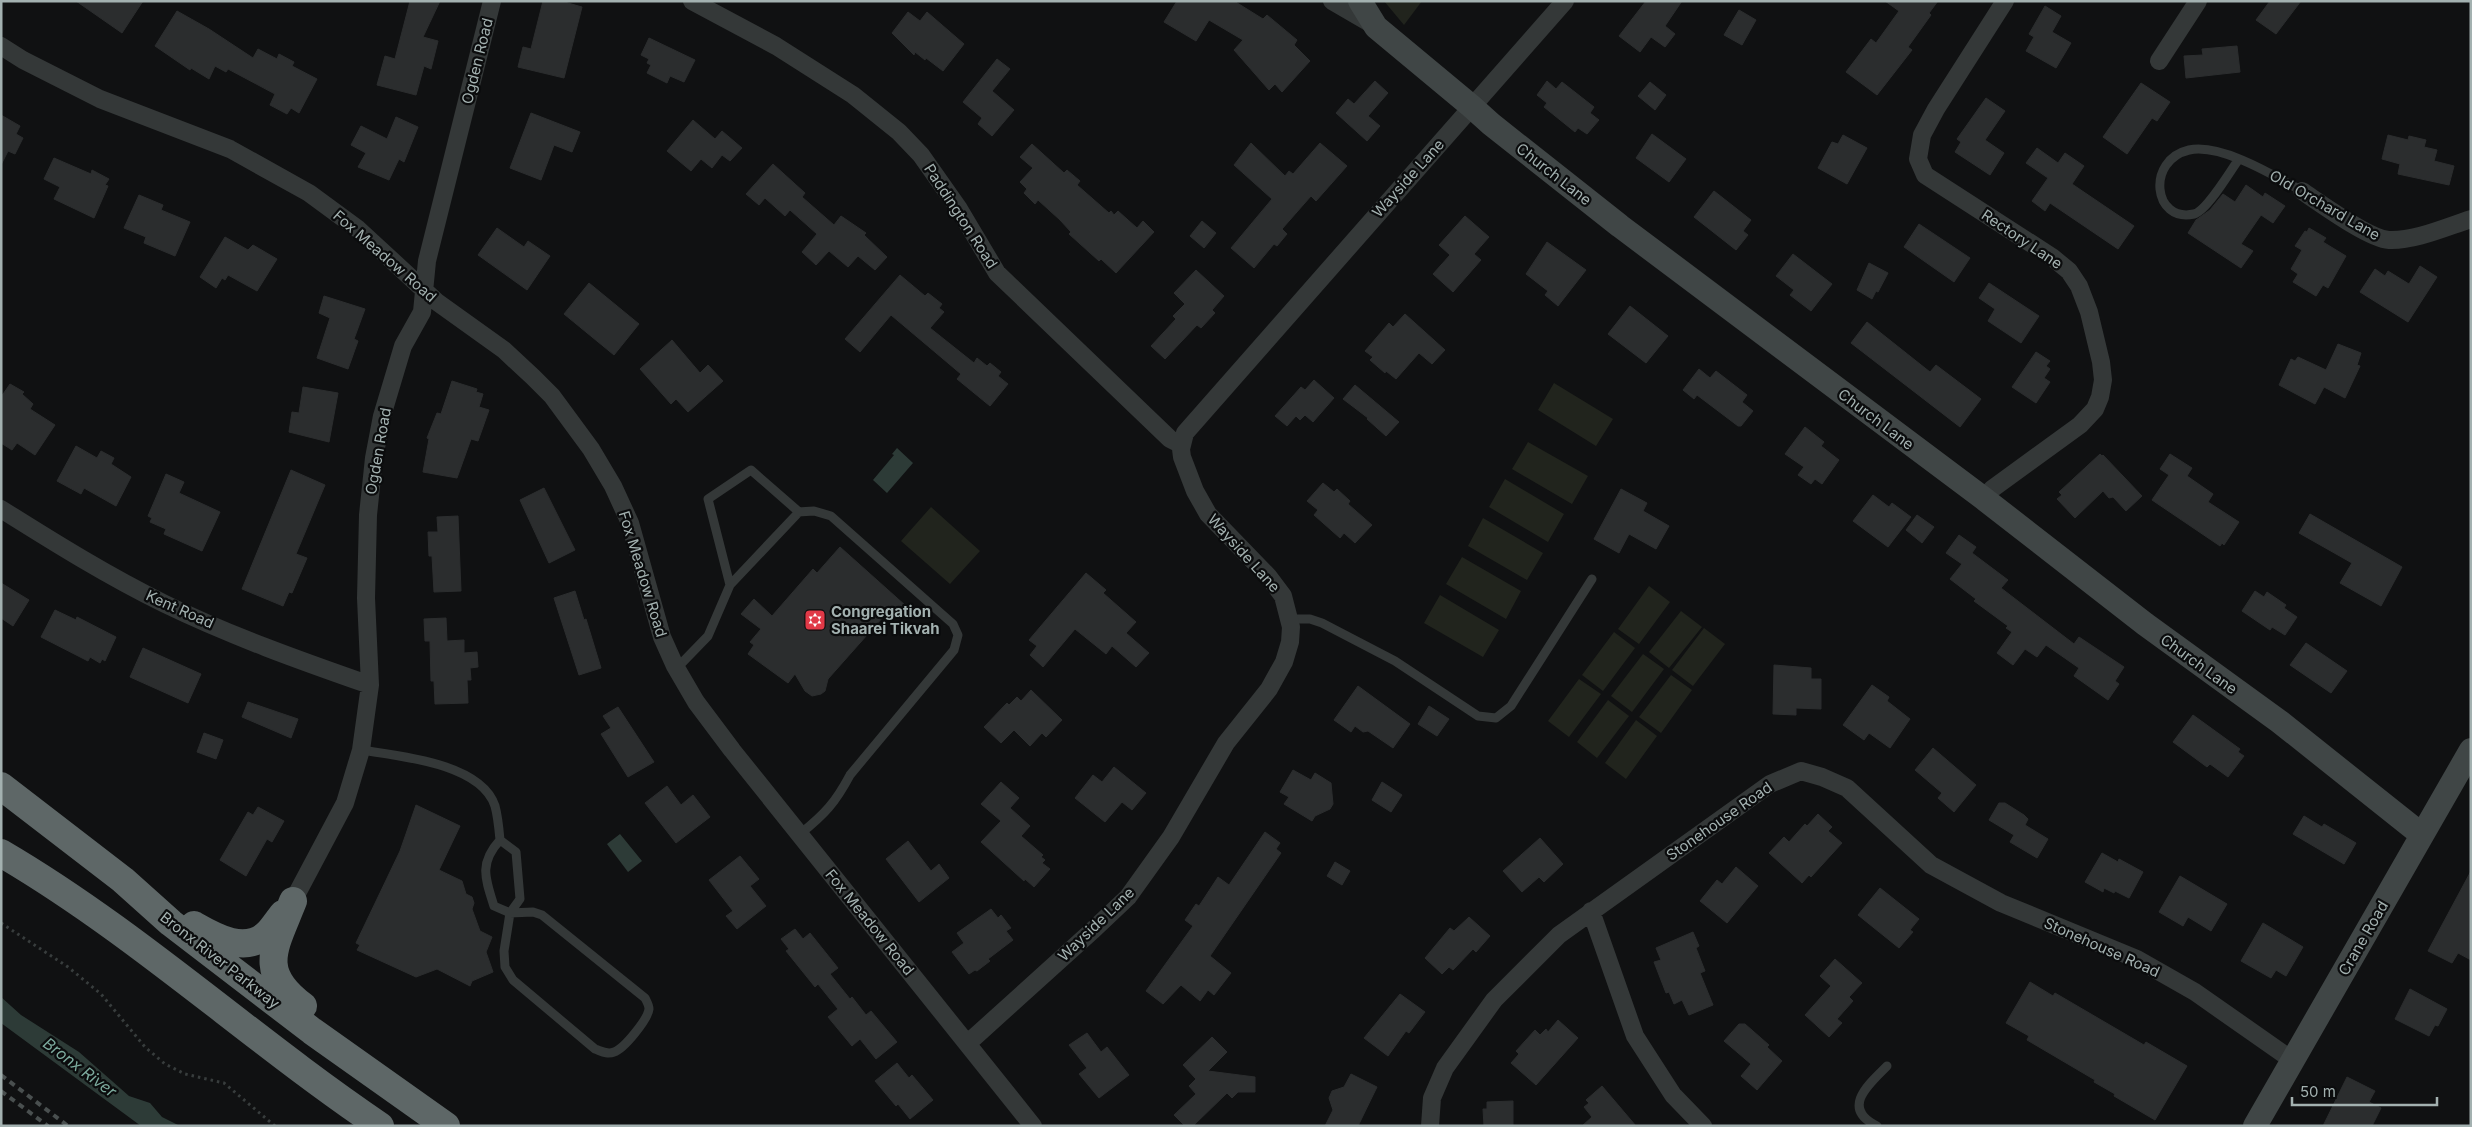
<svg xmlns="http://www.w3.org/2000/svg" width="2472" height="1127" font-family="Inter,sans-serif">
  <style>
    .green { fill: #21241d }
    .water { fill: #2d3b37 }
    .building { fill: #2b2d2e; stroke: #2b2d2e }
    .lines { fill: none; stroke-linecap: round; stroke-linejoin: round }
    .path { stroke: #383d3d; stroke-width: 3; stroke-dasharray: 2.5 4; stroke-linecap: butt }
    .lane { stroke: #343838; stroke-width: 9 }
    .street { stroke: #343838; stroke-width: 18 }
    .secondary { stroke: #404646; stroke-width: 24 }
    .highway { stroke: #5e6767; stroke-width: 28 }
    .rail { stroke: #494f4f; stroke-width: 4; stroke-dasharray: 6 5; stroke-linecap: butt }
    .labels { text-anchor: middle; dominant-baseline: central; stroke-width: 4.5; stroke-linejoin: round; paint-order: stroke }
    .street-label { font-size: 15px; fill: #a3b1b0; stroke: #0b0c0d }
    .poi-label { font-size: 15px; font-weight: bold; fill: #a3b1b0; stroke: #0b0c0d; text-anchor: start }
    .water-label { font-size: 16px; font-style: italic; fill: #7caa9d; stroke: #0b0c0d }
  </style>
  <rect width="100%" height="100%" fill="#101112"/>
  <!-- green -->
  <path class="green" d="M1384 1H1422L1404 25Z
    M1554 383 1613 419 1596 446 1538 410Z
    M1528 442 1588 476 1572 504 1512 469Z
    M1505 479 1564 514 1548 542 1489 507Z
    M931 507 980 551 950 584 901 541Z
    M1483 518 1543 553 1527 580 1468 546Z
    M1462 557 1521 591 1506 619 1446 584Z
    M1649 586 1670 602 1639 644 1618 629Z
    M1440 595 1499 630 1483 657 1424 623Z
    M1681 611 1702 627 1669 668 1649 652Z
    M1704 628 1725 644 1693 686 1672 670Z
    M1614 632 1635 648 1603 691 1582 675Z
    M1643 654 1664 669 1632 712 1611 696Z
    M1671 675 1692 690 1661 733 1639 717Z
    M1579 679 1601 694 1569 737 1548 721Z
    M1608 700 1629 716 1597 758 1577 742Z
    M1636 720 1657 736 1626 779 1605 763Z"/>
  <!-- water -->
  <path class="water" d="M897 448 913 463 887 493 873 480 894 455 892 454Z
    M620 834 642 861 628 872 607 844Z
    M1 997 21 1015 79 1052 129 1096 150 1103 162 1117 180 1126H141L1 1023Z"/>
  <!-- building -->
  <path class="building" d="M76 1H143L122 33Z
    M410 1H440L423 37 438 41 431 69 424 66 416 95 377 85 385 56 395 59Z
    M543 1H561L582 7 564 78 518 67 523 47 531 49Z
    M1177 1H1234L1263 19 1267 15 1297 40 1294 45 1310 61 1282 92 1275 84 1269 90 1234 50 1243 40 1209 20 1196 41 1164 22Z
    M1646 1H1682L1665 26 1675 34 1665 47 1651 37 1640 52 1619 36Z
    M1885 1H1938L1929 13 1931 15 1908 47 1912 50 1877 95 1846 72 1871 39 1876 43 1899 11Z
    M2270 1H2301L2276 34 2256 20Z
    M2045 6 2061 16 2052 32 2071 43 2056 68 2026 51 2034 37 2029 34Z
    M1739 10 1756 20 1742 45 1724 35Z
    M177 11 209 29 253 58 258 49 277 59 279 54 294 62 292 66 317 79 299 113 291 108 287 114 270 105 275 94 228 69 226 72 215 66 209 79 191 68 190 70 155 46Z
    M908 12 920 21 927 12 964 44 943 71 926 58 925 60 915 52 914 55 892 33Z
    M649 38 695 60 684 82 670 76 667 83 647 73 651 65 647 63 649 59 641 55Z
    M2237 46 2240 72 2186 78 2184 56 2203 55 2202 49Z
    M997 59 1010 69 992 91 1014 110 992 136 978 124 982 118 963 102Z
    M1375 81 1388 93 1368 116 1380 126 1367 141 1336 113 1348 99 1354 104Z
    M1547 81 1556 89 1562 82 1594 107 1590 113 1599 120 1587 134 1578 128 1575 132 1544 107 1547 103 1537 95Z
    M1650 82 1666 95 1655 110 1638 96Z
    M2141 83 2170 102 2157 121 2152 118 2127 154 2103 137Z
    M1986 98 2005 111 1985 140 2004 153 1990 175 1955 152 1961 142 1957 139Z
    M531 113 580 132 572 152 554 145 541 180 510 168Z
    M1 115 20 126 16 134 23 138 15 154 8 151 1 165Z
    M396 117 418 127 404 162 399 159 389 180 358 167 366 153 351 145 361 126 387 139Z
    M693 120 715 139 722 131 742 148 730 161 722 155 712 168 701 159 691 171 667 151Z
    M1652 134 1686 159 1669 182 1636 158Z
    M1843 135 1867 148 1847 184 1818 168 1832 142 1838 144Z
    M2388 135 2408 140 2409 136 2426 140 2424 147 2437 150 2434 161 2454 166 2449 185 2398 174 2400 164 2382 159Z
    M1251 143 1285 176 1289 171 1293 174 1320 143 1347 166 1316 201 1311 196 1282 229 1287 234 1277 246 1274 244 1254 268 1231 248 1272 199 1234 165Z
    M1032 144 1064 173 1067 170 1080 181 1077 185 1109 213 1111 211 1114 215 1118 211 1137 228 1143 221 1154 232 1116 273 1101 259 1099 261 1069 234 1071 232 1060 220 1038 200 1035 204 1024 193 1027 189 1020 182 1033 168 1020 157Z
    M2037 148 2058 163 2065 153 2084 166 2072 184 2134 226 2118 249 2050 203 2045 211 2032 201 2048 178 2026 163Z
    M54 158 91 174 92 170 109 179 105 185 108 186 94 218 54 199 60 187 44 179Z
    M773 164 805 193 802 197 834 225 841 216 866 233 864 235 887 257 875 270 858 256 848 267 829 251 816 265 802 252 817 234 790 210 785 216 765 198 759 205 746 194Z
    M2246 185 2263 197 2265 193 2285 206 2273 223 2261 215 2241 244 2253 251 2241 268 2188 233 2196 220 2210 210 2223 194 2235 202Z
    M1714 191 1751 220 1743 231 1748 235 1736 250 1694 217Z
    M139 195 163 205 161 210 190 222 175 256 144 243 146 237 124 228Z
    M1465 216 1489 237 1474 254 1481 260 1453 292 1433 274 1450 255 1439 245Z
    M1202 221 1216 233 1204 248 1190 236Z
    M1919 224 1970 258 1954 282 1904 247Z
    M497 228 524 247 528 241 550 256 527 290 478 255Z
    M2309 228 2326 238 2323 242 2346 256 2328 288 2323 285 2316 296 2293 282 2298 274 2291 269 2302 250 2295 246 2305 231 2307 232Z
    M225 237 248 250 253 245 277 259 257 291 228 275 225 280 222 278 216 288 200 277Z
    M1547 242 1586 270 1558 306 1545 295 1548 291 1526 274Z
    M1793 254 1832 284 1811 311 1790 295 1794 290 1776 276Z
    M1869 263 1888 273 1878 292 1876 291 1872 299 1857 290Z
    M2420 266 2437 277 2408 322 2360 292 2375 269 2385 276 2388 271 2409 284Z
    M1196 270 1224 296 1212 310 1215 313 1201 328 1197 325 1165 359 1151 346 1176 319 1173 316 1185 304 1174 293Z
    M900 275 925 296 928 293 942 304 939 308 944 312 930 328 974 363 977 358 987 366 990 363 1001 372 998 376 1008 384 990 406 957 379 961 374 891 315 860 352 845 339Z
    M589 283 639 324 614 355 564 314Z
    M1989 283 2039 316 2021 343 1988 321 1995 309 1979 298Z
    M324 296 365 309 354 339 358 341 348 369 317 358 330 318 319 313Z
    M1630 306 1668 336 1646 363 1608 334Z
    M1405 314 1445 350 1432 364 1419 353 1396 379 1386 371 1385 373 1370 360 1373 357 1365 351 1389 323 1393 327Z
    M1867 322 1930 372 1936 365 1981 399 1960 427 1851 343Z
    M672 340 700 373 708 365 723 381 688 412 676 399 671 404 640 369Z
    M2338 344 2361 353 2357 365 2360 366 2345 398 2324 387 2315 404 2279 385 2291 359 2295 361 2298 357 2326 370Z
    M2036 352 2050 361 2046 366 2050 369 2044 378 2050 382 2036 403 2012 387Z
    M1699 369 1710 378 1716 371 1747 395 1742 402 1753 411 1741 426H1738L1697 395 1694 399 1683 390Z
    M1314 380 1334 398 1313 422 1305 415 1300 420 1296 416 1287 426 1275 416 1301 387 1305 390Z
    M452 381 477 389 476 392 483 394 479 407 489 410 478 441 471 439 457 478 423 472 429 439 427 438 437 413 441 414Z
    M10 384 24 392 22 394 33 404 30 409 55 425 35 455 17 443 12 450 1 443V397Z
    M1355 385 1399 422 1386 436 1367 419 1368 418 1343 399Z
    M303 387 338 393 329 442 289 432 292 412 299 413Z
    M1805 427 1824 442 1821 446 1839 460 1822 484 1815 479 1811 484 1798 475 1804 467 1785 454Z
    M76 446 97 458 101 451 114 458 111 464 131 477 116 506 84 488 81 494 57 481Z
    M2100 454 2102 456 2103 455 2142 496 2126 511 2113 497 2109 498 2103 491 2075 518 2057 499 2062 495 2059 492Z
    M2170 454 2192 468 2187 476 2213 494 2208 502 2239 522 2224 545 2222 543 2220 546 2152 500 2169 475 2160 469Z
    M291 470 325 485 296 554 307 558 292 593 289 592 283 606 242 589Z
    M166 474 184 482 179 493 220 512 202 551 164 534 166 529 150 522 152 518 148 516Z
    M1323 483 1334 492 1337 489 1350 501 1348 504 1372 525 1355 543 1344 533 1340 538 1314 515 1318 510 1307 501Z
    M544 488 575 550 549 563 520 500Z
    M1621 489 1647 503 1643 511 1669 526 1656 549 1629 534 1619 553 1594 539Z
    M1873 495 1889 507 1892 503 1911 517 1888 547 1853 521Z
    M2310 514 2402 567 2381 606 2340 583 2352 563 2299 533Z
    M1917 515 1934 527 1922 543 1906 530Z
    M458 516 461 591 434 592 432 556H429L428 532H438L437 517Z
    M1959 535 1976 547 1972 553 2008 580 2001 588 2074 644 2079 637 2124 667 2115 681 2119 684 2108 700 2074 676 2079 668 2046 645 2037 657 2025 649 2013 665 1997 653 2012 632 2006 628 2008 626 1974 601 1976 599 1950 579 1962 564 1946 553Z
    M840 547 906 606 890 623 883 617 828 679 825 691 821 694 812 696 805 691 795 674 788 683 748 654 754 645 750 642 761 629 741 614 754 599 772 616 813 569 817 573Z
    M1086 573 1106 590 1103 593 1136 622 1126 633 1149 653 1136 667 1112 646 1106 654 1075 629 1043 667 1030 655 1037 646 1029 640Z
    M1 583 29 600 13 626 1 618Z
    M575 591 584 620 586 619 601 668 579 675 554 598Z
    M2255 591 2264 597 2267 592 2286 605 2284 608 2297 617 2285 635 2272 627 2270 630 2242 611Z
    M55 610 76 620 77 617 116 637 105 661 102 659 100 663 90 657 88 661 41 637Z
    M446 618 447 641 464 640V653L477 652 478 667 470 668 471 680H467L468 703 435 704 434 681H431L430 641H425L424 619Z
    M2306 643 2347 671 2331 693 2290 665Z
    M143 648 201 674 188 703 130 677Z
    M1774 665 1811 668V679H1821V709L1796 708V715L1773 714Z
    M1872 685 1889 697 1887 701 1910 719 1890 748 1869 733 1864 740 1843 725Z
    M1358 686 1410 724 1393 748 1368 731 1363 732 1355 726 1351 732 1334 720Z
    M1031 690 1062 720 1046 737 1042 733 1030 746 1014 730 1001 743 984 727 1007 703 1009 705 1017 697 1021 701Z
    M248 702 298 719 291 738 242 717Z
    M1429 706 1449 719 1437 736 1418 724Z
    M618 707 654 762 628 777 601 734 611 728 603 716Z
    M2193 715 2240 749 2238 752 2244 756 2228 777 2210 764 2207 767 2173 742Z
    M204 733 223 740 216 759 197 752Z
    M1933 748 1976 785 1954 812 1938 798 1942 793 1915 770Z
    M1114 767 1146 793 1132 810 1122 802 1105 822 1075 798 1093 775 1102 782Z
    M1293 770 1311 780 1315 773 1331 783 1333 804 1330 809 1315 816 1312 821 1284 804 1289 797 1280 792Z
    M1001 782 1019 798 1010 808 1030 826 1021 836 1043 855 1041 857 1045 860 1042 863 1050 869 1034 887 1025 879 1024 881 981 842 1001 821 981 804Z
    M1382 782 1402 795 1391 812 1372 800Z
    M667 786 681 805 693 795 710 817 676 843 645 803Z
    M1999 803H2005L2024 815 2028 819 2025 825 2048 839 2037 858 2010 842 2014 835 1989 820Z
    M416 805 460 826 439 870 462 881 466 894 472 897 474 903 472 909 480 931 492 937 486 952 493 972 472 981 470 986 437 969 416 977 357 950 360 945 356 943 400 851Z
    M258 807 284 821 272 842 267 839 246 876 220 860 248 812 253 815Z
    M1818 814 1832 827 1828 831 1842 843 1811 877 1809 875 1802 883 1769 853 1784 837 1789 842 1805 824 1807 826Z
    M2304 816 2322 827 2324 824 2356 843 2344 864 2293 834Z
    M1265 832 1280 843 1276 849 1281 853 1210 956 1231 973 1214 995 1208 990 1200 1001 1181 985 1163 1004 1146 991 1193 926 1185 920 1196 904 1199 906 1218 877 1229 885Z
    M1540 838 1563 864 1544 882 1539 877 1522 892 1503 871Z
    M908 841 931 871 939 864 949 878 919 902 886 859Z
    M2102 853 2118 862 2119 859 2143 872 2129 898 2115 891 2114 893 2104 888 2103 892 2085 882Z
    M740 856 759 879 750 886 766 906 737 929 726 916 733 911 709 880Z
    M1335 862 1350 871 1342 885 1327 876Z
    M1736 867 1758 886 1727 923 1700 901 1717 880 1722 884Z
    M2471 871V960L2458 953 2452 963 2428 951Z
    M2180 876 2227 904 2211 931 2188 917 2183 926 2159 912Z
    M1880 888 1919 919 1910 930 1913 932 1899 948 1858 915Z
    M991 909 998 918 1001 915 1011 928 1006 931 1013 940 988 959 990 961 977 971 975 970 969 974 952 952 964 943 957 933Z
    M1469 917 1490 936 1476 952 1473 949 1453 970 1449 967 1442 974 1425 958 1450 928 1454 931Z
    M2263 923 2303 947 2286 976 2276 970 2271 978 2241 961Z
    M795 929 803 939 810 933 838 968 830 974 850 999 852 997 866 1015 871 1011 897 1042 876 1059 860 1039 852 1046 828 1017 838 1009 818 984 815 987 786 951 789 949 781 939Z
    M1693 932 1699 946 1696 948 1705 971 1700 973 1713 1005 1689 1015 1682 1000 1674 1004 1669 992 1666 993 1654 962 1661 960 1656 948Z
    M1835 959 1862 983 1849 997 1853 1001 1837 1019 1842 1023 1829 1037 1805 1015 1831 986 1820 976Z
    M2030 982 2053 996 2055 993 2144 1045 2146 1042 2187 1066 2155 1120 2114 1096 2115 1094 2094 1082 2095 1080 2027 1040 2029 1036 2006 1023Z
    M2410 989 2447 1009 2438 1026 2435 1025 2429 1036 2395 1019Z
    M1400 994 1425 1012 1409 1033 1406 1031 1388 1056 1364 1038Z
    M1558 1020 1578 1038 1536 1085 1511 1063 1519 1054 1516 1051 1535 1030 1540 1035 1546 1029 1548 1032Z
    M1739 1024H1745L1769 1045 1767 1047 1782 1061 1757 1090 1741 1076 1751 1064 1724 1041Z
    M1087 1033 1101 1052 1107 1047 1129 1075 1099 1098 1079 1074 1087 1068 1069 1045Z
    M1212 1037 1227 1052 1208 1071 1255 1077V1092H1238L1232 1098 1227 1093 1193 1126H1185L1174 1115 1196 1094 1189 1086 1196 1079 1183 1065Z
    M897 1063 909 1078 912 1075 933 1100 910 1119 898 1104 896 1106 875 1081Z
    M1351 1074 1377 1087 1358 1126H1325L1333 1110 1329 1098 1332 1091 1344 1087Z
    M2347 1077 2375 1091 2369 1102 2381 1108 2372 1126H2323Z
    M1602 1086 1636 1126H1582L1592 1117 1584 1107 1589 1103 1586 1100Z
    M1513 1101V1126H1484L1483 1109H1487V1102Z"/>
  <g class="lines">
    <!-- path -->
    <path class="path" d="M1 923 68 967 101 994 145 1047 165 1064 185 1074 224 1083 275 1126"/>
    <!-- lane -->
    <path class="lane" d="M2239 159C2230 171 2207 211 2194 214 2153 223 2146 160 2189 150 2221 143 2275 176 2302 191
      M798 512 814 511 831 516 953 624 958 635 954 650 850 775C835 803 825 814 800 834
      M1290 619H1310L1322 623 1395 661 1478 716 1496 718 1511 706 1592 579
      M676 669 708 636 730 585 799 512 751 470 708 499 730 585
      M361 750C399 756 481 763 495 806 498 817 499 829 500 840L516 852 520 899 510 913 504 951 505 967 513 980 595 1049C601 1051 607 1055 614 1052 624 1049 648 1019 649 1009 649 1005 647 1002 645 998L542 915 533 912 510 913 494 906C485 878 479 863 500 840
      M1877 1126C1840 1108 1869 1084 1887 1066"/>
    <!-- street -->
    <path class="street" d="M692 1 776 46 853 95 899 132 921 155 959 209 997 273 1170 439 1182 445
      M1332 1 1375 26
      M1 46 23 60 100 99 230 149 309 193 358 229 437 302 504 350 533 377 552 396 591 449 613 486 630 523 662 637 675 666 696 702 732 750 1033 1126
      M2159 61 2198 1
      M2302 191C2320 203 2369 239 2389 240 2415 241 2446 227 2471 219
      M1983 498 1992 489 2080 425 2095 409 2100 397 2103 380 2101 362 2089 312 2079 286 2069 271 2052 257 1925 175 1918 159 1922 135 1936 109 2005 1
      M1 509C55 543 108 576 165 604 231 636 301 661 370 685
      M293 901 345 803 361 750 370 685 366 598 368 515 374 458 382 416 403 346 422 312 427 261 492 1
      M1591 911 1635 1036 1673 1095 1703 1126
      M968 1043 1093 930 1128 897 1171 837 1226 743 1269 689 1284 662 1290 642 1291 627 1283 596 1268 576 1208 514 1195 491 1182 457 1181 449 1185 433 1565 1
      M1430 1126 1432 1098 1445 1068 1494 1000 1559 935 1770 784 1801 771 1822 777 1847 788 1931 865 2001 903 2137 959 2195 992 2292 1060"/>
    <!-- secondary -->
    <path class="secondary" d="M1360 1 1376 27 1471 106 1491 124 1620 226 1983 498 2145 624 2280 722 2422 835
      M2255 1126 2471 750"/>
    <!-- highway -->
    <path class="highway" d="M1 786 123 880 171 923 312 1031 446 1126
      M1 853C136 932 251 1039 380 1126
      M293 901C275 947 256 971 303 1006
      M194 925C215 937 246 955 268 933 273 928 278 920 283 914"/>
    <!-- rail -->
    <path class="rail" d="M1 1075 68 1126
      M1 1091 48 1126"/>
  </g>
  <!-- icons -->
  <defs>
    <g id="synagogue-square" transform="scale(1.125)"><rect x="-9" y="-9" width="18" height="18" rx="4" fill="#e13947" stroke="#0b0c0d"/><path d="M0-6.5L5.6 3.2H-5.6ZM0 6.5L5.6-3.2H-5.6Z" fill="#fff"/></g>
  </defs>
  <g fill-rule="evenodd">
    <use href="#synagogue-square" x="815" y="620"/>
  </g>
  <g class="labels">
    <!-- street labels -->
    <g class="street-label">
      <text transform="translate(477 61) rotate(-76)">Ogden Road</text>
      <text transform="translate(1554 174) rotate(38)">Church Lane</text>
      <text transform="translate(1408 178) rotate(-48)">Wayside Lane</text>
      <text transform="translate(2325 205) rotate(30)">Old Orchard Lane</text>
      <text transform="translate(961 216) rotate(57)">Paddington Road</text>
      <text transform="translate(2022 239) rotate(34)">Rectory Lane</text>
      <text transform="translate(385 256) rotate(41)">Fox Meadow Road</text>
      <text transform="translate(1876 419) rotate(37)">Church Lane</text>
      <text transform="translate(378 451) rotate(-80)">Ogden Road</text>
      <text transform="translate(1244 553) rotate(48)">Wayside Lane</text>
      <text transform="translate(643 574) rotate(73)">Fox Meadow Road</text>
      <text transform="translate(180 609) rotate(24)">Kent Road</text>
      <text transform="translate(2199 664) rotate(36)">Church Lane</text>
      <text transform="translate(1719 821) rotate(-35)">Stonehouse Road</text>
      <text transform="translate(870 922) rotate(51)">Fox Meadow Road</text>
      <text transform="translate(1096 924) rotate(-44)">Wayside Lane</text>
      <text transform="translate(2363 938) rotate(-60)">Crane Road</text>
      <text transform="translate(2102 947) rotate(24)">Stonehouse Road</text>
      <text transform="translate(220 960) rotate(38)">Bronx River Parkway</text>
    </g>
    <!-- poi labels -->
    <g class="poi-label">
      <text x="831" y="611">Congregation<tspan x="831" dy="17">Shaarei Tikvah</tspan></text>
    </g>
    <!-- water labels -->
    <g class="water-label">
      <text transform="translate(80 1067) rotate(37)">Bronx River</text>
    </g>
  </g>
  <!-- border -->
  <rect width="2472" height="1127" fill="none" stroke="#a3b1b0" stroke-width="5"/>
  <!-- scale -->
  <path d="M2292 1097v8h145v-8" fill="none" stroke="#a3b1b0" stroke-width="2.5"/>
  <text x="2300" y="1097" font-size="15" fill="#a3b1b0" stroke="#0b0c0d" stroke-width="4" paint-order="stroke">50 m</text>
</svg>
